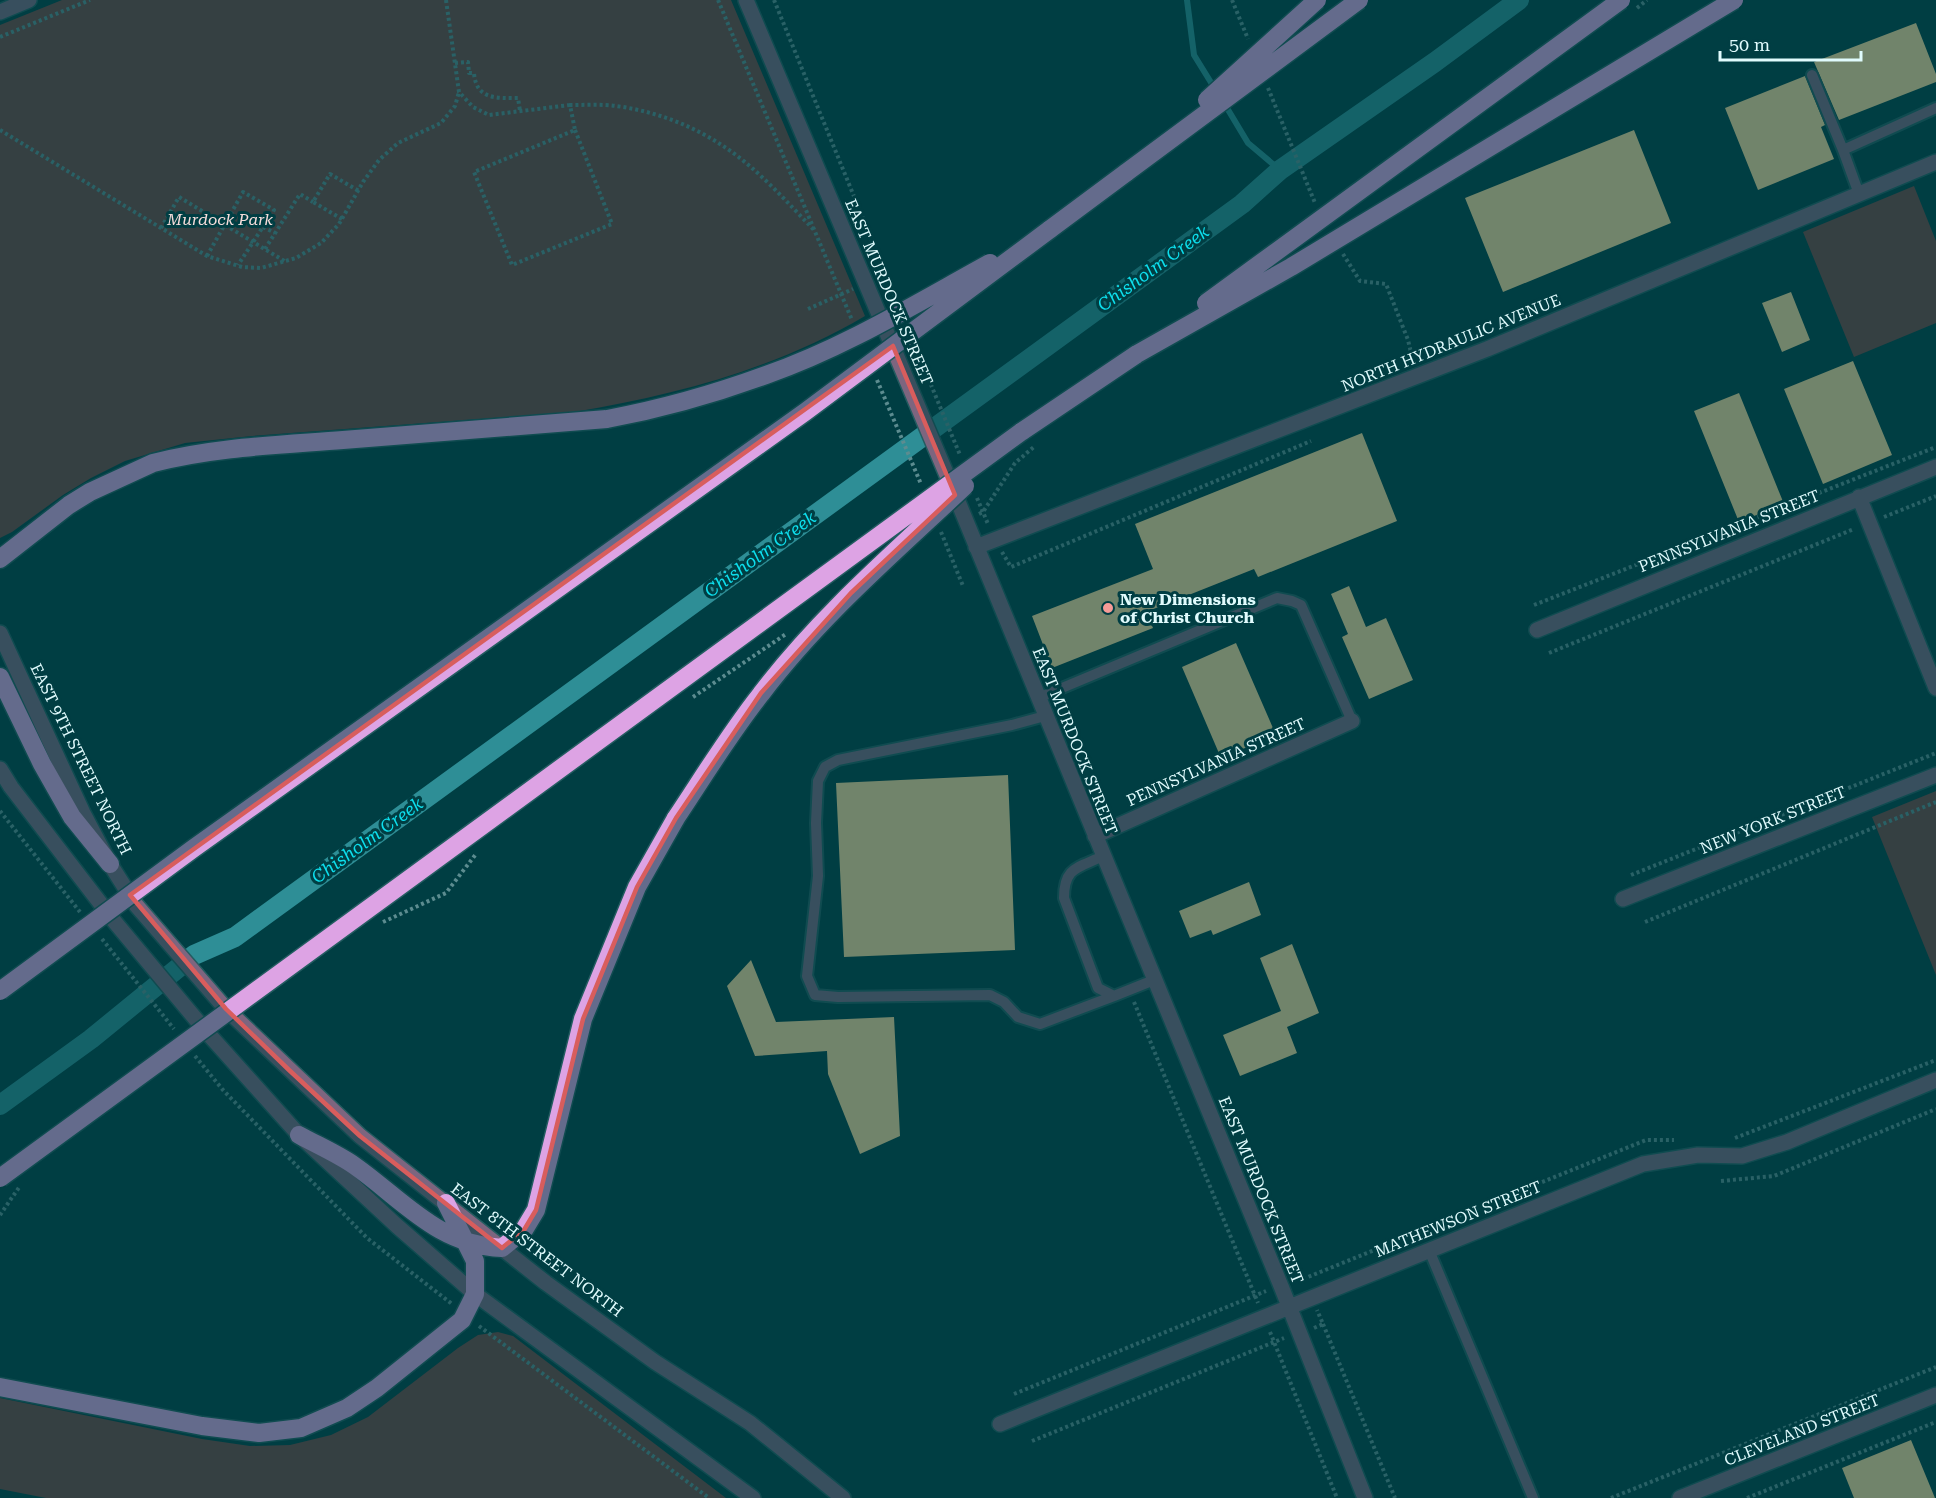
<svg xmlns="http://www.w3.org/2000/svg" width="1936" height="1498" font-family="'Roboto Serif',serif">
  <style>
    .green { fill: #754341 }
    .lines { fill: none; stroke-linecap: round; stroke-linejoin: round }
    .stream { stroke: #2e8e96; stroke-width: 6 }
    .canal { stroke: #2e8e96; stroke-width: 20 }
    .building { fill: #fad99b }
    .service-casing { stroke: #245c61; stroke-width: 14 }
    .minor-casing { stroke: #245c61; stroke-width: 18 }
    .tertiary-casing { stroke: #245c61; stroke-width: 18 }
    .motorway-casing { stroke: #245c61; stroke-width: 21 }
    .path { stroke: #5c8c90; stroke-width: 4; stroke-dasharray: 3 3; stroke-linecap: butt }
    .service { stroke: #7d657f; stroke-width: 10 }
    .minor { stroke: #7d657f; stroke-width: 15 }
    .tertiary { stroke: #7d657f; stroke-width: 15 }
    .motorway { stroke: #dda3e4; stroke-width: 18 }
    .motorway-bridge-casing { stroke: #245c61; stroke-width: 21; stroke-linecap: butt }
    .motorway-bridge { stroke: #dda3e4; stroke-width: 18 }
    .marked { fill: none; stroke: #d85d5d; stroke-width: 4.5; stroke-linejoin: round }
    .poi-dot { fill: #f59b97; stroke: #003e43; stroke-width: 2 }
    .labels { text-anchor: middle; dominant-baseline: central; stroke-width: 6; stroke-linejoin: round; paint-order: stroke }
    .park-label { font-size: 16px; font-style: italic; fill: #f6dddb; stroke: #003e43 }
    .street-label { font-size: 16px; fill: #e0fbfd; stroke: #003e43 }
    .poi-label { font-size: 16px; font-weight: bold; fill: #e0fbfd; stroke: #003e43; text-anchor: start }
    .water-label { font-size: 18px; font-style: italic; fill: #0ddeec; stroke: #003e43 }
  </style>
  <rect width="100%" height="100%" fill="#003e43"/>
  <!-- green -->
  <path class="green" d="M62 0H731L865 316C775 369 676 395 574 412L252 436 185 443 125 461 91 478 63 495 12 532 0 538V25Z
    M1914 186 1936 241V323L1854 357 1803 232Z
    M1936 791V975L1872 817Z
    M498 1332 513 1336 726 1498H46L0 1489V1398L202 1439 250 1446 290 1445 331 1435 368 1417 458 1348 478 1335Z"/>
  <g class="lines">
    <!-- stream -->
    <path class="stream" d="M1187 0 1194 55 1215 89
      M1224 103 1248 143 1280 170"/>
    <!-- canal -->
    <path class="canal" d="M0 1105 91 1039 194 955 235 937 1242 204 1280 170 1435 62 1519 0"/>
  </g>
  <!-- building -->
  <path class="building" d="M1916 23 1936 74V82L1839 120 1814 62Z
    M1805 76 1825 125 1821 127 1834 159 1758 190 1725 108Z
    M1634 130 1671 223 1503 292 1465 198Z
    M1791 292 1810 340 1782 352 1762 303Z
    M1853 361 1892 455 1823 484 1784 389Z
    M1739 393 1784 504 1739 522 1694 411Z
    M1362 433 1397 521 1258 577 1254 569 1146 612 1153 628 1052 668 1032 616 1153 569 1135 524Z
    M1349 586 1366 627 1386 618 1413 680 1369 699 1342 637 1348 634 1331 594Z
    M1236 643 1276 735 1221 758 1182 667Z
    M1008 775 1015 950 844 957 836 783Z
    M1249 882 1261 915 1213 935 1211 930 1190 938 1179 911Z
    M1292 944 1319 1013 1287 1027 1297 1053 1240 1076 1223 1035 1281 1011 1260 958Z
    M751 960 776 1022 894 1017 900 1136 860 1154 828 1074 827 1051 755 1056 727 986Z
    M1911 1440 1935 1498H1854L1842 1468Z"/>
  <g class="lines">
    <!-- service casing -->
    <g class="service-casing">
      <path id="service" d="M1812 75 1843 150
        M1859 194 1843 150 1936 108
        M1038 698 1277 598 1292 601 1301 605 1352 721
        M1045 716 1012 725 838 760 825 767 818 781 816 823 818 876 807 976 815 995 838 997 990 995 1004 1002 1018 1017 1040 1024 1114 996
        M1103 856C1078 868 1064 867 1064 898L1098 988 1114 996 1154 980
        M1429 1250 1533 1498"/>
    </g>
    <!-- minor casing -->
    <g class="minor-casing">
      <path id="minor" d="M746 0 952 487 1281 1286 1365 1498
        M0 12 29 0
        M1859 497 1936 688
        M976 547 1487 349 1936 162
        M1537 630 1936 467
        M1095 836 1352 721
        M1623 899 1936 775
        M1000 1424 1643 1164 1698 1155 1742 1156 1787 1142 1936 1080
        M1680 1498 1936 1395"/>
    </g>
    <!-- tertiary casing -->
    <g class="tertiary-casing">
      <path id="tertiary" d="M0 633 83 813 110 864 136 905 226 1009 360 1136 546 1283 655 1362 750 1423 843 1498
        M0 769 11 787 114 921 204 1029 299 1135 397 1226 475 1294 753 1498"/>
    </g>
    <!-- motorway casing -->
    <g class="motorway-casing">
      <path id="motorway" d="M1049 230 1127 172
        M1021 432 1137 354
        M0 559 69 505 90 492 153 463C215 447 280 445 343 440 431 433 519 426 607 419
        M0 677 42 764 72 817 110 864
        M299 1135C317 1145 338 1154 355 1166 403 1200 438 1245 502 1248L524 1230 536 1210 583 1019 637 887 676 818
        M0 1387 202 1426 259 1433 301 1428 347 1408 377 1388 462 1320 475 1294V1261L446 1203"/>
    </g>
    <!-- path -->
    <path class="path" d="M446 0 459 92 473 107 489 115 570 105
      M718 0 852 320
      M774 0 895 297
      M1232 0 1248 39
      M1637 8 1647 0
      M0 37 90 0
      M455 63 468 62 469 73H474C476 100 497 98 518 98L520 111
      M1268 88 1315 203
      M0 130 207 256 242 267 261 268 296 258 321 243 339 224 363 182 379 160 398 143 441 123 455 106 459 92
      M575 130 612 224 512 265 474 172 575 130 570 105C585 105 602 104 616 106 654 111 692 125 723 146 756 167 787 202 814 230
      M342 219 313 202 330 174 359 191
      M263 227 275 233
      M161 228 179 197 286 262
      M265 249 300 194 313 202
      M1343 254 1360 281 1386 284 1408 340 1413 361
      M207 256 243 192 274 210 238 265
      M808 309 853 289
      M917 351 960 455
      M877 380 921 484
      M977 498 988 524
      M979 514 983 512 1015 463 1035 446
      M1884 517 1936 496
      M941 532 963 586
      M1002 552 1011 567 1311 441
      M1534 605 1936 447
      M1549 653 1854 529
      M693 697 786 634
      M0 811 80 912
      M1631 875 1936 753
      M383 922 446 893 476 854
      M1645 922 1936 802
      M102 939 174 1029
      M1134 1002 1258 1303
      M195 1056 223 1090 367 1238 452 1304
      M1735 1138 1936 1060
      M1721 1181 1774 1176 1936 1109
      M0 1215 20 1186
      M1303 1279 1646 1140H1674
      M1323 1324 1395 1498
      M479 1326 709 1498
      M1314 1328 1323 1324 1317 1310
      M1270 1332 1337 1498
      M1014 1394 1266 1291
      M1032 1441 1284 1338
      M1611 1498 1936 1367
      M1747 1498 1936 1422"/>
    <!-- service -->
    <use href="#service" class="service"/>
    <!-- minor -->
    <use href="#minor" class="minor"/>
    <!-- tertiary -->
    <use href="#tertiary" class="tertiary"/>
    <!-- motorway -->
    <use href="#motorway" class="motorway"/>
    <!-- motorway-bridge casing -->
    <g class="motorway-bridge-casing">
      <path id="motorway-bridge" d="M1207 100 1317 0
        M1127 172 1359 0
        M1206 303 1621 0
        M1137 354 1291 267 1734 0
        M607 419C661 409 714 394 766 375 844 348 917 303 990 263
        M676 818C704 776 730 733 761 694 820 616 895 552 965 486
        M0 991 194 848 805 412 1049 230
        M0 1178 1021 432"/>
    </g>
    <!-- motorway-bridge -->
    <use href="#motorway-bridge" class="motorway-bridge"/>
  </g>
  <!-- marked area -->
  <path d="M0 0H1936V1498H0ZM893 346 955 495 851 593 761 693 676 818 637 887 583 1019 536 1210 524 1230 502 1248 360 1136 289 1070 226 1009 130 895Z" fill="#003e43" fill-opacity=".55" fill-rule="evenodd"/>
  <path class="marked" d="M893 346 955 495 851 593 761 693 676 818 637 887 583 1019 536 1210 524 1230 502 1248 360 1136 289 1070 226 1009 130 895Z"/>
  <!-- markers -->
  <circle class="poi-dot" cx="1108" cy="608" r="6"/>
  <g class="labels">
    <!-- park labels -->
    <g class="park-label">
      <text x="220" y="219">Murdock Park</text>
    </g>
    <!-- street labels -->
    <g class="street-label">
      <text transform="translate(889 292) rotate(67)">EAST MURDOCK STREET</text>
      <text transform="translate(1451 343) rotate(-22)">NORTH HYDRAULIC AVENUE</text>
      <text transform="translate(1729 531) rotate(-22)">PENNSYLVANIA STREET</text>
      <text transform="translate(1075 741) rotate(68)">EAST MURDOCK STREET</text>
      <text transform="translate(81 759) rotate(64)">EAST 9TH STREET NORTH</text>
      <text transform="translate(1216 762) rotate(-24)">PENNSYLVANIA STREET</text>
      <text transform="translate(1773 820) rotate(-22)">NEW YORK STREET</text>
      <text transform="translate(1261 1190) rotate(68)">EAST MURDOCK STREET</text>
      <text transform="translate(1458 1219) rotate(-22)">MATHEWSON STREET</text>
      <text transform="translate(537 1250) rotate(37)">EAST 8TH STREET NORTH</text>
      <text transform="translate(1802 1430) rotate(-22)">CLEVELAND STREET</text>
    </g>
    <!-- poi labels -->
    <g class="poi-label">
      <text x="1120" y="599">New Dimensions<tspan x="1120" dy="18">of Christ Church</tspan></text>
    </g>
    <!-- water labels -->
    <g class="water-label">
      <text transform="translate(1153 268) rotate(-36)">Chisholm Creek</text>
      <text transform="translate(760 554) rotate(-36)">Chisholm Creek</text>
      <text transform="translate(367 840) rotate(-36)">Chisholm Creek</text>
    </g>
  </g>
  <!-- scale -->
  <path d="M1720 51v9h141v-9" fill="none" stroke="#e0fbfd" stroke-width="3"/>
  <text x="1729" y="51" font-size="18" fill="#e0fbfd" stroke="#003e43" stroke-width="4.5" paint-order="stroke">50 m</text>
</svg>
